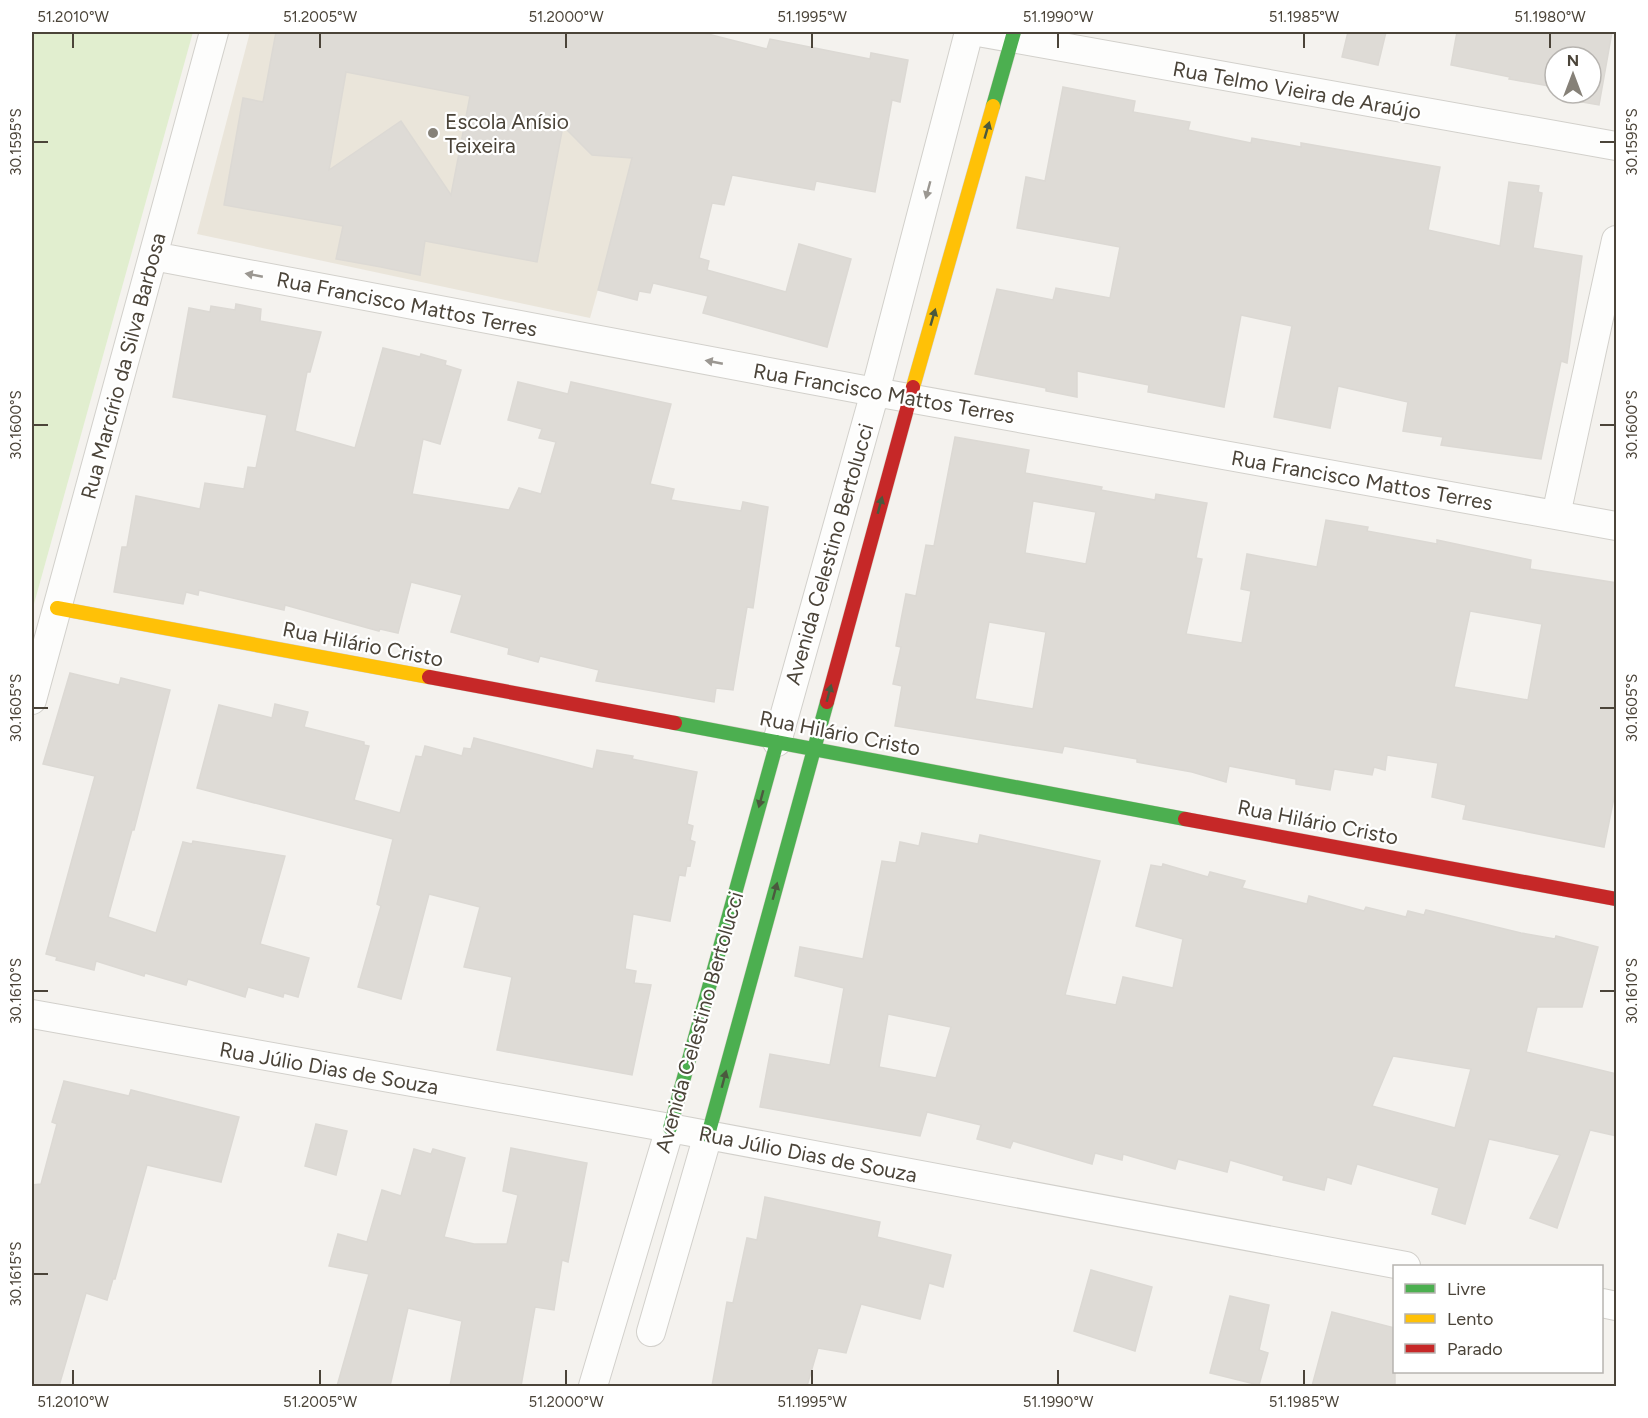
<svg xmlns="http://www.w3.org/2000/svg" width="1648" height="1418" font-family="Figtree,sans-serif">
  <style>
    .education { fill: #eae5da }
    .green { fill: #e1eecf }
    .building { fill: #dedbd6; stroke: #dcd9d4; stroke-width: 1.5; fill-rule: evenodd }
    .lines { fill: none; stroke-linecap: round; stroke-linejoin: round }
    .street-casing { stroke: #d2d0cb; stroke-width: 30 }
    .fast-casing { stroke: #d3cfc5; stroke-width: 15 }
    .slow-casing { stroke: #d3cfc5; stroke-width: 15 }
    .jam-casing { stroke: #d3cfc5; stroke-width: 15 }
    .street { stroke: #fdfdfc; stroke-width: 28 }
    .fast { stroke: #4caf50; stroke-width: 14 }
    .slow { stroke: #ffc107; stroke-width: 14 }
    .jam { stroke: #c62828; stroke-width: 14 }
    .oneway { fill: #4b593e }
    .oneway2 { fill: #9b9791 }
    .ticks { fill: none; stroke: #4b4439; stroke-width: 2 }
    .poi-dot { fill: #868178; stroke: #fff; stroke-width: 2 }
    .labels { text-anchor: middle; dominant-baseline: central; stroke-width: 4.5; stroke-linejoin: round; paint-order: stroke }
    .street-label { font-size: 21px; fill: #4b4439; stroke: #fff }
    .poi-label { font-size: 21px; fill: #4b4439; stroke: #fff; text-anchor: start }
    .neatline { fill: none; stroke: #4b4439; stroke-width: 2 }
    .ticks-label { font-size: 15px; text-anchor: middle; fill: #4b4439 }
  </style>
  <rect width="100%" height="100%" fill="#f4f2ee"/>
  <!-- education -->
  <path class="education" d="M250 32H671L590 318 197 234Z"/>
  <!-- green -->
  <path class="green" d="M32 32H193L32 611Z"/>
  <!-- building -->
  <path class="building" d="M276 32H700L767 49 770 39 870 59 871 53 908 60 900 102 892 100 875 192 816 181 814 190 732 175 724 205 712 203 699 258 709 261 707 270 786 292 799 244 851 259 827 347 703 313 708 296 653 283 650 293 639 291 637 300 598 290 632 158 592 155 563 126 537 262 425 241 420 275 381 267 336 259 343 226 224 205 243 98 263 102ZM346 72 470 96 451 195 401 121 329 170Z
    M1348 32H1386L1378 65 1342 57Z
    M1457 32H1612L1599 105 1564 99 1565 93H1591V57H1555V87L1509 79 1510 77 1451 65Z
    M1063 87 1135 101 1133 112 1190 122 1188 130 1251 143 1252 138 1301 147V143L1440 167 1428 230 1500 246 1509 182 1539 186 1538 192 1542 193 1533 248 1582 256 1567 363 1561 361 1541 459 1441 445 1443 437 1403 431 1408 402 1338 386 1330 428 1274 417 1292 326 1241 315 1224 407 1148 392 1149 385 1077 371V397L1046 391V388L975 374 997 289 1053 300 1056 288 1110 298 1120 247 1017 228 1026 177 1045 181Z
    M236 304 261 309 260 321 321 332 310 372H307L295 431 355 448 383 348 420 357 421 354 446 361 445 365 461 370 440 444 423 439 412 494 509 510 519 488 541 494 556 442 539 438 542 429 508 420 518 382 568 394 571 382 671 404 650 484 674 489 671 500 741 511 743 502 768 507 753 608 747 607 733 690 716 688 714 702 596 681 599 670 540 656 538 662 508 654 509 648 451 632 462 595 411 582 398 633 380 629 379 631 285 605 284 610 199 590 198 595 186 592 183 604 114 592 122 547H127L136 496 200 509 205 483 244 489 248 467 256 468 267 415 173 397 189 308 210 312 211 306 235 310Z
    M955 437 1029 450 1025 473 1102 487 1101 490 1155 500 1156 494 1207 503 1196 558 1202 559 1186 634 1242 643 1251 591 1241 589 1247 554 1317 567 1326 520 1368 527 1367 531 1437 544V540L1531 560 1530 569 1617 583V783L1604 847 1463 819 1466 805 1432 797 1438 763 1387 755 1385 770 1374 767 1372 775 1334 769 1330 790 1296 784V779L1229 766 1226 782 1192 772 1137 762V759L1064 746 1062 753 895 726 902 686 893 684 901 647 896 646 906 594 916 596 926 545 934 546ZM1033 501 1096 512 1086 564 1025 553ZM1470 611 1542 624 1528 700 1454 687ZM989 622 1046 632 1033 709 975 699Z
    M70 673 119 685 121 678 170 690 134 830H132L108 917 156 933 183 842 192 844 193 841 285 856 260 944 309 958 298 997 284 993 283 997 248 987 245 997 188 979 186 985 145 973 144 976 96 961 94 970 56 960 57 957 46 954 95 776 43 764Z
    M275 704 308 712 304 727 364 742V745L369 746 354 800 400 813 416 756 422 757 425 746 462 756 464 748 471 749 474 738 593 769 597 750 633 756 632 759 697 772 687 824 693 826 690 840 695 842 690 866 687 865 685 876 679 875 670 921 633 914 625 969 636 971 634 983 651 985 632 1075 497 1050 512 977 464 967 480 907 429 894 401 999 358 987 381 906 377 904 393 839 197 788 219 705 272 718Z
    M922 833 978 844 980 835 1100 861 1065 995 1116 1005 1123 977 1173 988 1183 939 1136 926 1151 865 1162 867 1163 864 1208 877 1210 872 1245 881 1242 888 1307 904 1309 896 1364 911 1366 907 1406 917 1408 911 1424 915 1426 910 1521 933 1555 939 1556 936 1598 947 1582 1007H1537L1526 1052 1617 1074V1136L1590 1130 1557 1228 1530 1218 1560 1155 1489 1139 1465 1224 1432 1214 1439 1188 1357 1164 1351 1184 1327 1177 1324 1190 1283 1180 1284 1176 1230 1160 1227 1172 1178 1159 1175 1169 1123 1154 1122 1160 1095 1153 1092 1164 1013 1141 1010 1148 977 1139 981 1125 927 1112 920 1136 760 1107 770 1054 830 1065 844 988 795 976 800 947 863 959 882 861 896 863 900 842 919 846ZM888 1014 951 1027 936 1078 879 1067ZM1393 1056 1471 1069 1455 1128 1372 1106Z
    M64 1081 129 1096 131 1090 239 1117 221 1182 147 1165 115 1279H113L107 1300 86 1293 59 1386H32V1185L41 1184 57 1124 52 1122Z
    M316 1124 347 1131 336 1175 305 1166Z
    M511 1148 587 1163 568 1262 562 1260 554 1310 535 1307 521 1386H450L462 1321 408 1308 390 1386H337L369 1274 329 1266 338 1234 367 1242 382 1190 401 1196 414 1149 431 1154 433 1149 465 1158 444 1237 474 1244H507L518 1195 503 1191Z
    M765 1197 880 1222 877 1237 951 1255 943 1287 929 1283 920 1319 861 1304 846 1353 818 1348 807 1386H712L727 1302 733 1303 747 1238 757 1240Z
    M1091 1270 1152 1287 1135 1351 1074 1331Z
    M1230 1296 1269 1305 1259 1350 1268 1353 1259 1385 1210 1373Z
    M1332 1312 1395 1328V1386H1312Z"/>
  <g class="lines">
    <!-- street casing -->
    <g class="street-casing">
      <path id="street" d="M978 32 1616 146
        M153 256 875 392 1616 526
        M1556 515 1616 240
        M32 700 214 32
        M777 742 875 392 969 32
        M32 1014 670 1128 1406 1266
        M1602 1303 1616 1306
        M651 1332 708 1135
        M593 1386 670 1128"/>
    </g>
    <!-- fast casing -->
    <g class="fast-casing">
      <path id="fast" d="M993 106 1014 32
        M675 723 1185 819
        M670 1128 777 742
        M708 1135 827 702"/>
    </g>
    <!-- slow casing -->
    <g class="slow-casing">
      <path id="slow" d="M913 387 993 106
        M57 608 429 677"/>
    </g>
    <!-- jam casing -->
    <g class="jam-casing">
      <path id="jam" d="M429 677 675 723
        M827 702 913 387
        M1185 819 1616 899"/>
    </g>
    <!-- street -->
    <use href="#street" class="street"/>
    <!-- fast -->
    <use href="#fast" class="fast"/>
    <!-- slow -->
    <use href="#slow" class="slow"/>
    <!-- jam -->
    <use href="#jam" class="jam"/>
  </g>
  <!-- one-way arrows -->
  <defs><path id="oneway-solid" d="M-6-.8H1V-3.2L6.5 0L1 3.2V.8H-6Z" transform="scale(1.5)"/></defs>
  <g class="oneway">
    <use href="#oneway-solid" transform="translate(987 130) rotate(-74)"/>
    <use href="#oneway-solid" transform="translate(933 317) rotate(-74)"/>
    <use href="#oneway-solid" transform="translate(880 505) rotate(-75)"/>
    <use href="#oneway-solid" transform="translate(829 693) rotate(-75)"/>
    <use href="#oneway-solid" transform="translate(761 799) rotate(105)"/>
    <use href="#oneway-solid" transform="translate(775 891) rotate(-75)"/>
    <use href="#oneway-solid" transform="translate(724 1079) rotate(-75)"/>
  </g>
  <g class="oneway2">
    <use href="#oneway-solid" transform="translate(928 190) rotate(105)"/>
    <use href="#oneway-solid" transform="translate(254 275) rotate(-169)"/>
    <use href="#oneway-solid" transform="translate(714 362) rotate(-169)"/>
  </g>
  <!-- ticks -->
  <path class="ticks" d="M73 33V48M320 33V48M566 33V48M812 33V48M1058 33V48M1304 33V48M1550 33V48M33 142H48M1600 142H1615M33 425H48M1600 425H1615M33 708H48M1600 708H1615M33 991H48M1600 991H1615M33 1274H48M73 1370V1385M320 1370V1385M566 1370V1385M812 1370V1385M1058 1370V1385M1304 1370V1385"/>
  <!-- markers -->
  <circle class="poi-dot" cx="433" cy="133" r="6"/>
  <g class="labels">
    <!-- street labels -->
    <g class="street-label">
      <text transform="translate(1297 90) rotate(10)">Rua Telmo Vieira de Araújo</text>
      <text transform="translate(407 304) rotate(11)">Rua Francisco Mattos Terres</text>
      <text transform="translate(123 366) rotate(-75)">Rua Marcírio da Silva Barbosa</text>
      <text transform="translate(884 393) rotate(10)">Rua Francisco Mattos Terres</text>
      <text transform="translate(1362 480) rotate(10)">Rua Francisco Mattos Terres</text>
      <text transform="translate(829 554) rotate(-74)">Avenida Celestino Bertolucci</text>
      <text transform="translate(363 644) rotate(11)">Rua Hilário Cristo</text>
      <text transform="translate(840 733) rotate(11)">Rua Hilário Cristo</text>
      <text transform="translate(1318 822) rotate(11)">Rua Hilário Cristo</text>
      <text transform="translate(699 1022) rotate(-74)">Avenida Celestino Bertolucci</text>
      <text transform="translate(329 1068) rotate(10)">Rua Júlio Dias de Souza</text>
      <text transform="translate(808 1154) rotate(11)">Rua Júlio Dias de Souza</text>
    </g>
    <!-- poi labels -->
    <g class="poi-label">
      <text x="445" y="121">Escola Anísio<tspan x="445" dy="24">Teixeira</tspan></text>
    </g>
  </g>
  <!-- border -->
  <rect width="1648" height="1418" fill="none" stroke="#ffffff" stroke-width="66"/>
  <!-- legend -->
  <rect x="1393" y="1265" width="210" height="108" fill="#ffffff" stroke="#b7b4b0" stroke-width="1.5"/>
  <rect x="1405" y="1284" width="30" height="9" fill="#4caf50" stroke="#b7b4b0" stroke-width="1.5"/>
  <text x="1447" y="1295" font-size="18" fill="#4b4439">Livre</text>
  <rect x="1405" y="1314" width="30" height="9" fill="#ffc107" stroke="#b7b4b0" stroke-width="1.5"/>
  <text x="1447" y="1325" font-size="18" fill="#4b4439">Lento</text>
  <rect x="1405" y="1344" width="30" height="9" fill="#c62828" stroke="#b7b4b0" stroke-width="1.5"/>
  <text x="1447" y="1355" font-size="18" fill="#4b4439">Parado</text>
  <!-- north arrow -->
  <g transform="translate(1573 75)"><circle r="28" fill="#ffffff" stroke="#b7b4b0" stroke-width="1.5"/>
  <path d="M0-4.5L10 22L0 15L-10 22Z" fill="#868178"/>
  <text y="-9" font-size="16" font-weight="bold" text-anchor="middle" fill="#4b4439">N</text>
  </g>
  <rect x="33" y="33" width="1582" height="1352" class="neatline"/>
  <g class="ticks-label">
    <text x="73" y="22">51.2010°W</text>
    <text x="320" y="22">51.2005°W</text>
    <text x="566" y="22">51.2000°W</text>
    <text x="812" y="22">51.1995°W</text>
    <text x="1058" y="22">51.1990°W</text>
    <text x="1304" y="22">51.1985°W</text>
    <text x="1550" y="22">51.1980°W</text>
    <text transform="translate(16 142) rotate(-90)" y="5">30.1595°S</text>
    <text transform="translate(1632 142) rotate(-90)" y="5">30.1595°S</text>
    <text transform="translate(16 425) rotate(-90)" y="5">30.1600°S</text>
    <text transform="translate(1632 425) rotate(-90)" y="5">30.1600°S</text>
    <text transform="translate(16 708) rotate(-90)" y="5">30.1605°S</text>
    <text transform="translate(1632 708) rotate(-90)" y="5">30.1605°S</text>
    <text transform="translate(16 991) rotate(-90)" y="5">30.1610°S</text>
    <text transform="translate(1632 991) rotate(-90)" y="5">30.1610°S</text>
    <text transform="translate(16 1274) rotate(-90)" y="5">30.1615°S</text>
    <text x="73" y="1407">51.2010°W</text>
    <text x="320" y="1407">51.2005°W</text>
    <text x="566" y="1407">51.2000°W</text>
    <text x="812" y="1407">51.1995°W</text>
    <text x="1058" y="1407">51.1990°W</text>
    <text x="1304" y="1407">51.1985°W</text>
  </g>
</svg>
